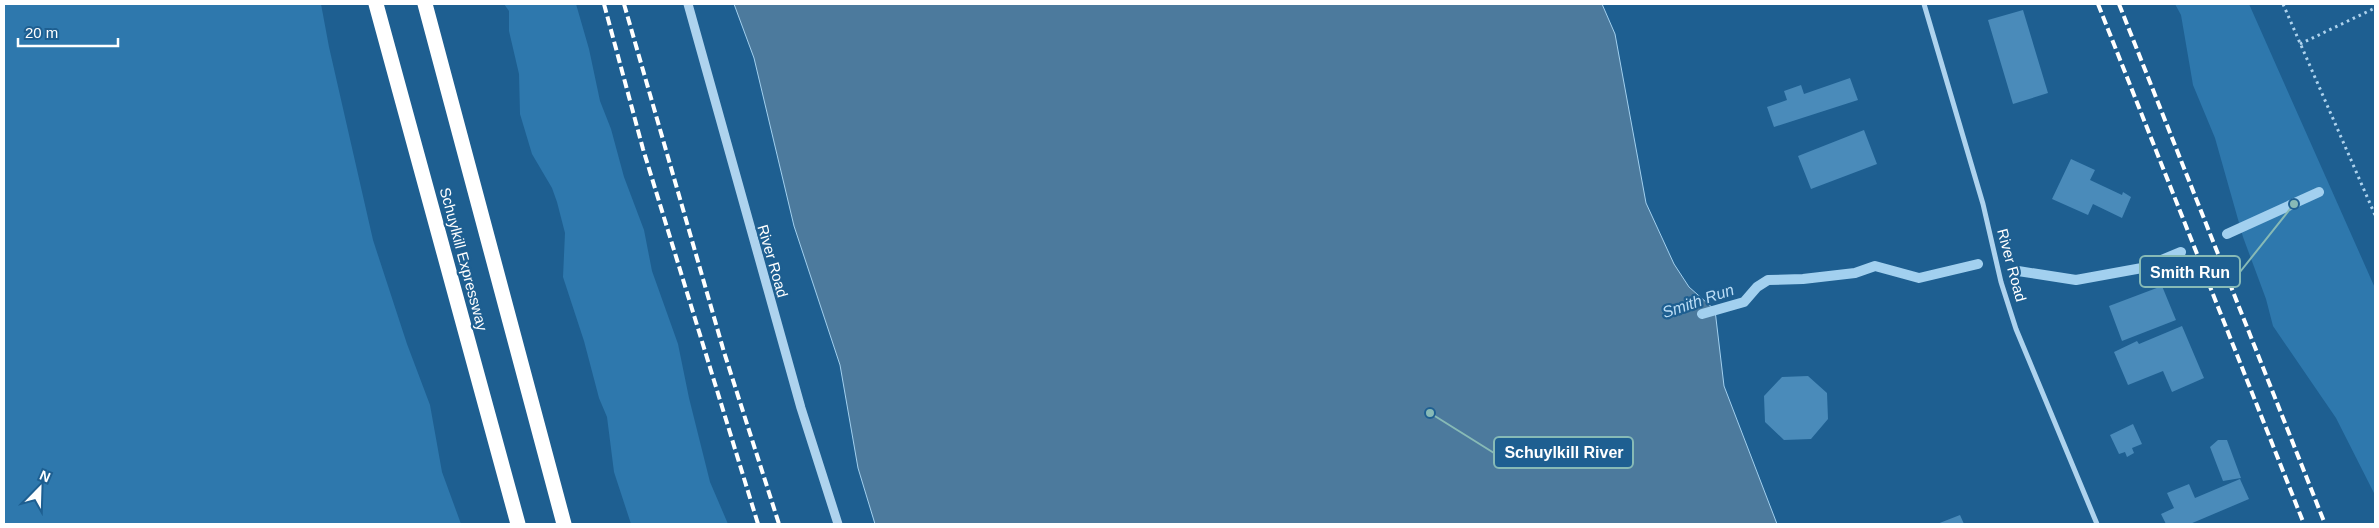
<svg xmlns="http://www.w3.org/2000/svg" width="2379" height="528" font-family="Helvetica,sans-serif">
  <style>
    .green { fill: #2e78ad }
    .water { fill: #4c7a9d; stroke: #a2d0ef }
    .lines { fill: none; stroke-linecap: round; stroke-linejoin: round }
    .stream { stroke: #a2d0ef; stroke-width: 10 }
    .building { fill: #4a8bba }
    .path { stroke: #aed3ee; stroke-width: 3; stroke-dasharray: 2.5 4; stroke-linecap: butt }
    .minor { stroke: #aed3ee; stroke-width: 5 }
    .tertiary { stroke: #aed3ee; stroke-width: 9 }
    .motorway { stroke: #fff; stroke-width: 15 }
    .rail { stroke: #fff; stroke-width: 4; stroke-dasharray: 9 4; stroke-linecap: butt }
    .labels { text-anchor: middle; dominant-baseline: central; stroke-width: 4.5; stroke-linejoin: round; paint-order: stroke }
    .street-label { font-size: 15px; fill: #fff; stroke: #1e5f91 }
    .water-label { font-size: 16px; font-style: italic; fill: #badcf5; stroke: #1e5f91 }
    .leader { fill: none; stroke: #87bab6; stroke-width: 2 }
    .callout-dot { fill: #87bab6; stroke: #1e5f91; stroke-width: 2 }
    .callout { fill: #1e5f91; stroke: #87bab6; stroke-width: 2 }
    .callout-label { font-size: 16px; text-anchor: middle; font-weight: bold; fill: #fff }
  </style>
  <rect width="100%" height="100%" fill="#1e5f91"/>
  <!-- green -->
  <path class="green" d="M4 4H321L329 47 373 240 407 344 430 405 442 472 461 524H4Z
    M504 4H576L589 49 600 101 611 129 624 177 644 230 652 271 678 344 689 398 710 482 728 524H631L614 472 607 417 599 398 584 341 563 277 565 233 557 202 552 188 532 154 520 114 519 74 509 31V11Z
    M2175 4H2249L2375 288V495L2336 418 2273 326 2266 299 2243 237 2215 138 2193 85 2181 15Z"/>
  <!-- water -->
  <path class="water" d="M734 4H1602L1615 34 1646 203 1674 264 1689 287 1715 310 1724 386 1777 524H875L858 468 840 365 794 226 754 58Z"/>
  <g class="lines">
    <!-- stream -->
    <path class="stream" d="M2227 234 2319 192
      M2018 271 2076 280 2142 268 2181 252
      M1702 314 1744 302 1757 287 1768 280 1803 279 1855 273 1875 266 1919 278 1978 264"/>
  </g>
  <!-- building -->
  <path class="building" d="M2023 10 2048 93 2013 104 1988 20Z
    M1850 78 1858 100 1774 127 1767 107 1787 100 1784 91 1801 85 1804 94Z
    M1864 130 1877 164 1811 189 1798 156Z
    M2071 159 2095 170 2090 180 2122 195 2123 192 2131 197 2122 218 2093 204 2088 215 2052 199Z
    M2162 286 2176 320 2122 341 2109 306Z
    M2182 326 2204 378 2172 392 2163 371 2128 385 2114 352 2137 341 2139 344Z
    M1808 376 1827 393 1828 419 1811 439 1784 440 1765 422 1764 396 1782 377Z
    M2133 424 2142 444 2132 448 2134 453 2127 457 2125 452 2119 454 2110 435Z
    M2218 440H2227L2241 478 2223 481 2210 447Z
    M2240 479 2249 499 2190 524H2166L2161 514 2174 508 2167 493 2189 484 2195 498Z
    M1960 515 1964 524H1937Z"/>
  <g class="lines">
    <!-- path -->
    <path class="path" d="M2283 4 2375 215
      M2300 44 2375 8"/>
    <!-- minor -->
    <path class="minor" d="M1924 4 1983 204 2001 282 2016 329 2097 524"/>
    <!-- tertiary -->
    <path class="tertiary" d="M688 4 801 408 838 524"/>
    <!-- motorway -->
    <path class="motorway" d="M376 4 518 524
      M425 4 564 524"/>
    <!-- rail -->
    <path class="rail" d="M604 4 643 149 758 524
      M624 4 724 352 779 524
      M2098 4 2304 524
      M2119 4 2325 524"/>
  </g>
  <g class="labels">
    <!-- street labels -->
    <g class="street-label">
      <text transform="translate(464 259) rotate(75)">Schuylkill Expressway</text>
      <text transform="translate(773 261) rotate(74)">River Road</text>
      <text transform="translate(2012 265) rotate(75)">River Road</text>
    </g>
    <!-- water labels -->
    <g class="water-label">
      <text transform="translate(1698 301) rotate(-19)">Smith Run</text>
    </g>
  </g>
  <!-- callouts -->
  <path class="leader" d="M2294 204L2240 272M1430 413L1494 453"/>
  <g class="callout-dot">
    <circle cx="2294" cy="204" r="5"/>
    <circle cx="1430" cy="413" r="5"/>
  </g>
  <g class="callout">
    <rect x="2140" y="256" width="100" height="31" rx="5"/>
    <rect x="1494" y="437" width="139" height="31" rx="5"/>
  </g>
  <g class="callout-label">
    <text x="2190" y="278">Smith Run</text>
    <text x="1564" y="458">Schuylkill River</text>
  </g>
  <!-- border -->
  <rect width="2379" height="528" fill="none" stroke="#ffffff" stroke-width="10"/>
  <!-- north arrow -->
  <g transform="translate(40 488) rotate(23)" stroke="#1e5f91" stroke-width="4" paint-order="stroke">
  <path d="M0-4L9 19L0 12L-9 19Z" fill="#ffffff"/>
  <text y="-8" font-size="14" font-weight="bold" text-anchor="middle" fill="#ffffff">N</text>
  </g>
  <!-- scale -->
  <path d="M18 38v8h100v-8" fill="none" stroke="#ffffff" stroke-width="2.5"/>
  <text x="25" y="38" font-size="15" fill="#ffffff" stroke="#1e5f91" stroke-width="4" paint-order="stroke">20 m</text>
</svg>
